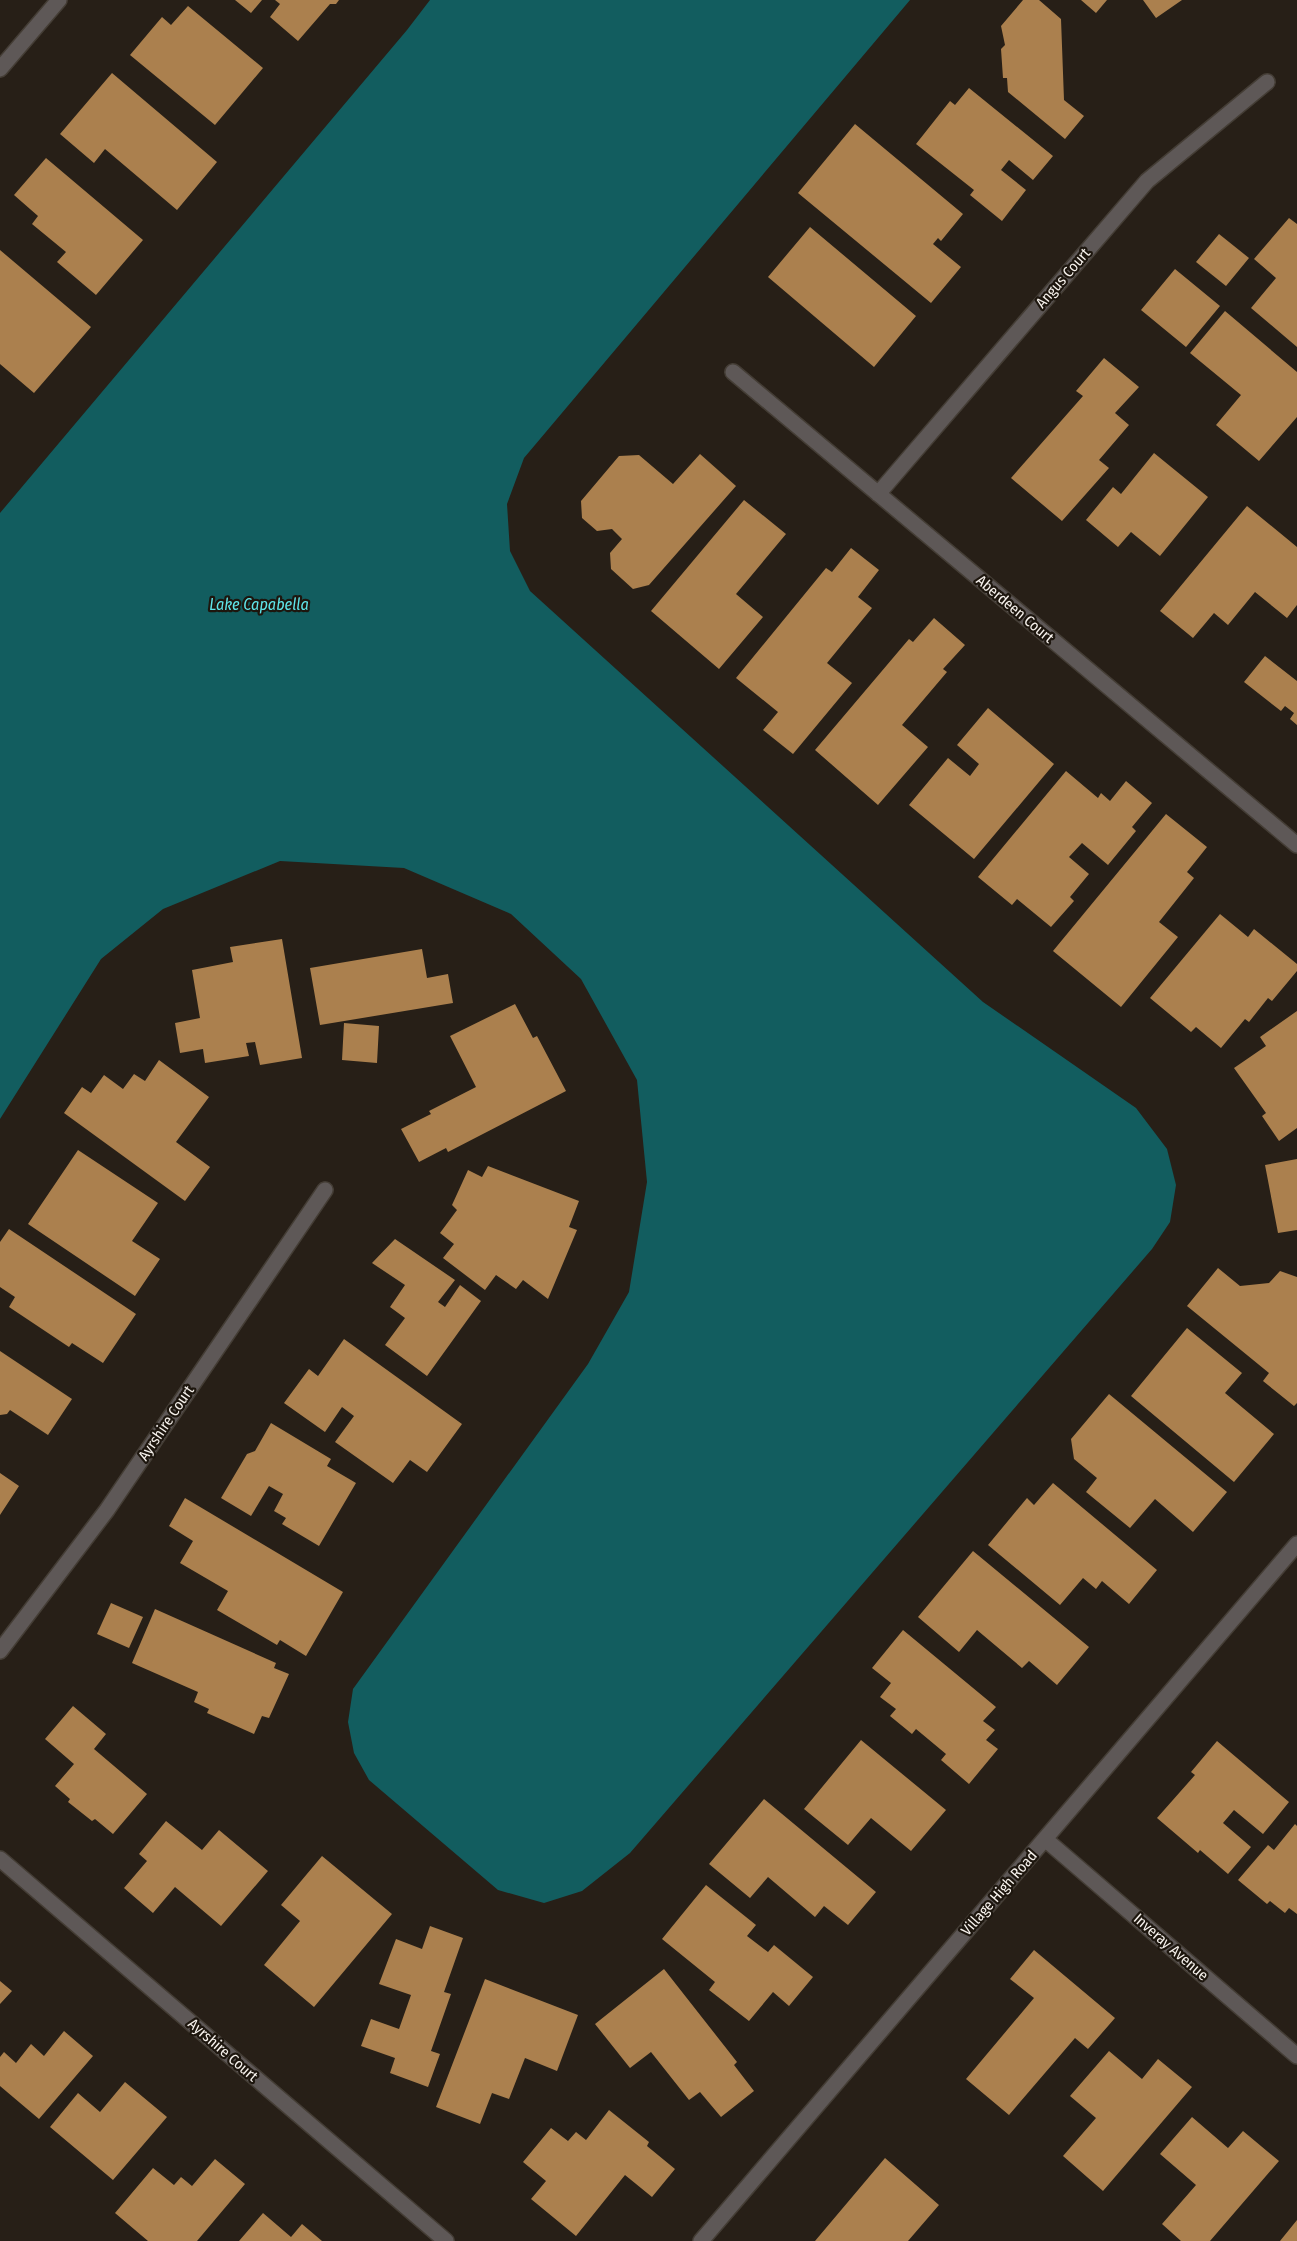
<svg xmlns="http://www.w3.org/2000/svg" width="1297" height="2241" font-family="'Fira Sans Condensed',sans-serif">
  <style>
    .water { fill: #125d5f }
    .building { fill: #ab804e }
    .lines { fill: none; stroke-linecap: round; stroke-linejoin: round }
    .street-casing { stroke: #443d35; stroke-width: 18 }
    .street { stroke: #5e5857; stroke-width: 15 }
    .labels { text-anchor: middle; dominant-baseline: central; stroke-width: 4.5; stroke-linejoin: round; paint-order: stroke }
    .street-label { font-size: 15px; fill: #f7f2ed; stroke: #1d160e }
    .water-label { font-size: 16px; font-style: italic; fill: #5fe5e9; stroke: #1d160e }
  </style>
  <rect width="100%" height="100%" fill="#271f17"/>
  <!-- water -->
  <path class="water" d="M430 0H910L524 458 507 504 510 551 530 591 983 1002 1136 1108 1167 1149 1176 1185 1170 1222 1152 1249 630 1853 582 1891 544 1903 498 1890 369 1780 354 1753 348 1722 353 1689 588 1364 629 1292 647 1182 637 1080 581 979 511 914 404 868 280 861 163 909 101 959 0 1119V513L407 30Z"/>
  <!-- building -->
  <path class="building" d="M235 0H262L251 13Z
    M275 0H339L336 4H330L298 41 270 17 280 4Z
    M1023 0H1039L1061 19 1064 100 1084 116 1065 139 1008 92 1007 78H1003L1001 49 1005 45 1001 26Z
    M1081 0H1107L1096 13Z
    M1143 0H1182L1156 18Z
    M188 6 263 68 215 125 130 55 162 17 171 25Z
    M112 73 217 162 177 210 105 149 94 163 60 134Z
    M969 88 1053 156 1033 180 1009 160 1001 170 1026 190 1002 221 970 195 974 190 916 144 950 101 955 105Z
    M855 124 963 214 941 241 938 238 933 244 961 267 931 303 798 193Z
    M46 158 143 240 96 295 57 262 66 252 32 224 38 216 14 195Z
    M1289 218 1297 224V347L1251 308 1276 278 1254 259Z
    M810 227 916 316 874 367 768 277Z
    M1219 234 1249 258 1226 286 1196 262Z
    M0 250 91 327 34 393 0 364Z
    M1175 269 1220 306 1186 347 1141 310Z
    M1225 311 1297 372V417L1259 461 1216 425 1241 395 1190 353Z
    M1104 358 1139 387 1115 413 1129 425 1099 460 1109 468 1062 521 1011 478 1083 396 1076 391Z
    M1154 453 1208 497 1160 556 1131 532 1118 547 1086 520 1113 487 1121 494Z
    M700 454 736 486 649 585 633 589 611 569 610 553 622 539 612 529 597 531 582 518 581 501 619 456 639 455 673 484Z
    M744 500 786 534 736 594 763 617 719 669 651 611Z
    M1247 506 1297 547V605L1287 618 1255 592 1228 625 1214 613 1193 638 1160 611Z
    M851 548 879 570 858 597 872 608 827 663 852 683 793 754 763 730 778 712 736 678 826 568 832 572Z
    M934 618 965 645 943 669 947 672 902 725 928 747 878 805 815 750 909 639 913 642Z
    M1265 656 1297 681V725L1290 719 1294 713 1285 706 1281 711 1244 682Z
    M988 708 1054 764 974 859 909 805 948 758 970 776 979 764 957 745Z
    M1066 771 1098 798 1101 793 1110 801 1126 781 1152 803 1132 827 1136 831 1108 865 1082 843 1069 857 1089 874 1070 897 1074 901 1051 927 1017 899 1012 905 978 877Z
    M1166 814 1207 847 1187 872 1194 878 1159 922 1178 937 1121 1007 1053 951Z
    M1220 914 1248 937 1254 929 1297 964V971L1272 1001 1268 998 1249 1022 1245 1019 1221 1048 1196 1027 1191 1032 1150 998Z
    M282 939 302 1058 260 1065 255 1042 246 1043 249 1056 205 1063 203 1049 180 1053 175 1023 200 1018 192 970 233 962 230 947Z
    M422 949 427 978 448 974 453 1003 320 1025 310 968Z
    M515 1004 533 1038 537 1036 566 1091 448 1152 446 1148 419 1162 401 1129 431 1114 429 1111 476 1087 450 1036Z
    M1297 1011V1128L1279 1141 1262 1116 1266 1113 1234 1068 1266 1046 1260 1037Z
    M344 1023 379 1026 377 1063 342 1060Z
    M159 1060 209 1097 176 1142 210 1167 185 1201 64 1113 82 1087 91 1093 104 1075 123 1089 134 1074 145 1081Z
    M78 1150 158 1203 132 1241 160 1259 135 1296 28 1224Z
    M1297 1159V1230L1278 1233 1265 1165Z
    M488 1166 579 1201 569 1227 577 1230 548 1299 523 1280 516 1289 496 1275 485 1290 443 1258 454 1244 440 1233 457 1210 452 1205 468 1170 482 1177Z
    M9 1229 136 1314 103 1363 72 1343 69 1347 9 1307 15 1297 0 1287V1242Z
    M395 1239 455 1280 438 1302 445 1307 460 1285 481 1301 427 1376 385 1345 405 1318 390 1307 405 1285 372 1263Z
    M1218 1268 1240 1286 1269 1283 1280 1271 1297 1277V1403L1294 1406 1263 1381 1269 1373 1187 1306Z
    M1187 1328 1242 1373 1225 1393 1274 1434 1234 1482 1131 1396Z
    M344 1339 462 1424 427 1472 410 1460 393 1483 335 1442 354 1416 342 1407 325 1432 284 1403 309 1369 318 1376Z
    M0 1351 72 1399 48 1435 10 1410 7 1414 0 1415Z
    M1109 1394 1227 1492 1193 1532 1155 1499 1130 1528 1086 1492 1097 1478 1074 1459 1071 1439Z
    M271 1423 331 1459 327 1466 356 1483 319 1546 282 1524 286 1518 274 1511 283 1494 269 1486 251 1516 221 1498 247 1454 255 1451Z
    M0 1473 19 1486 0 1515Z
    M1053 1483 1157 1570 1129 1604 1102 1581 1096 1589 1083 1578 1060 1605 988 1545 1027 1498 1034 1505Z
    M185 1498 343 1592 306 1656 280 1640 277 1645 217 1610 228 1591 180 1563 193 1541 169 1526Z
    M973 1551 1089 1647 1057 1685 1029 1661 1022 1668 977 1630 959 1652 918 1617Z
    M111 1603 143 1617 129 1648 97 1634Z
    M155 1609 276 1663 274 1668 289 1674 269 1718 262 1716 254 1734 207 1713 209 1709 194 1702 198 1692 132 1663Z
    M903 1630 996 1707 983 1721 995 1730 986 1740 998 1749 969 1784 941 1760 946 1754 916 1729 912 1734 890 1716 896 1709 880 1697 891 1683 872 1668Z
    M73 1706 106 1734 94 1749 147 1794 113 1834 95 1819 92 1821 68 1802 70 1799 55 1786 74 1764 45 1739Z
    M861 1740 946 1810 911 1851 871 1818 848 1845 804 1809Z
    M1217 1741 1289 1802 1263 1834 1234 1810 1223 1823 1251 1847 1228 1874 1200 1850 1198 1853 1157 1818 1195 1775 1191 1772Z
    M764 1799 876 1892 848 1925 824 1906 815 1917 768 1877 750 1898 709 1864Z
    M166 1821 202 1850 219 1830 268 1871 221 1926 175 1887 153 1913 124 1888 147 1861 139 1854Z
    M1295 1824 1297 1826V1914L1289 1908 1285 1913 1270 1901 1267 1904 1238 1880 1268 1845 1274 1850Z
    M322 1856 392 1914 314 2007 264 1965 300 1921 281 1905Z
    M706 1885 756 1925 747 1936 768 1952 774 1945 813 1977 789 2006 773 1992 749 2021 709 1990 715 1982 662 1939Z
    M430 1926 463 1938 444 1992 451 1994 431 2051 440 2054 428 2087 390 2073 395 2058 361 2046 371 2019 399 2029 411 1995 379 1984 396 1939 422 1949Z
    M1034 1950 1115 2018 1088 2049 1075 2038 1009 2115 966 2079 1034 1998 1010 1979Z
    M664 1969 737 2062 734 2065 754 2091 721 2117 700 2092 689 2100 651 2052 630 2068 595 2024Z
    M485 1979 578 2015 557 2071 525 2058 509 2099 492 2093 480 2124 436 2107Z
    M0 1981 12 1991 0 2004Z
    M64 2031 93 2056 39 2119 0 2086V2057L4 2052 16 2063 31 2044 44 2056Z
    M1109 2051 1142 2079 1158 2059 1192 2087 1103 2191 1063 2156 1096 2118 1070 2096Z
    M125 2082 167 2117 113 2180 50 2127 78 2093 100 2112Z
    M609 2110 649 2142 647 2146 675 2169 652 2197 625 2175 576 2236 531 2199 546 2181 523 2162 551 2128 568 2141 576 2132 586 2140Z
    M1192 2117 1228 2148 1243 2131 1279 2161 1210 2241H1181L1162 2224 1196 2185 1160 2154Z
    M885 2158 939 2205 908 2241H815Z
    M215 2159 245 2184 197 2241H148L115 2213 153 2168 174 2185 181 2177 192 2186Z
    M263 2213 291 2237 302 2224 322 2241H239Z
    M1297 2220V2241H1280Z"/>
  <g class="lines">
    <!-- street casing -->
    <g class="street-casing">
      <path id="street" d="M0 69 59 0
        M733 372 1297 845
        M878 494 1147 181 1267 82
        M0 1651 107 1510 325 1190
        M1045 1839 1297 2056
        M0 1859 446 2241
        M701 2241 1297 1544"/>
    </g>
    <!-- street -->
    <use href="#street" class="street"/>
  </g>
  <g class="labels">
    <!-- street labels -->
    <g class="street-label">
      <text transform="translate(1063 278) rotate(-49)">Angus Court</text>
      <text transform="translate(1015 609) rotate(40)">Aberdeen Court</text>
      <text transform="translate(166 1423) rotate(-56)">Ayrshire Court</text>
      <text transform="translate(999 1893) rotate(-49)">Village High Road</text>
      <text transform="translate(1171 1947) rotate(41)">Inveray Avenue</text>
      <text transform="translate(223 2050) rotate(41)">Ayrshire Court</text>
    </g>
    <!-- water labels -->
    <g class="water-label">
      <text x="259" y="604">Lake Capabella</text>
    </g>
  </g>
</svg>
